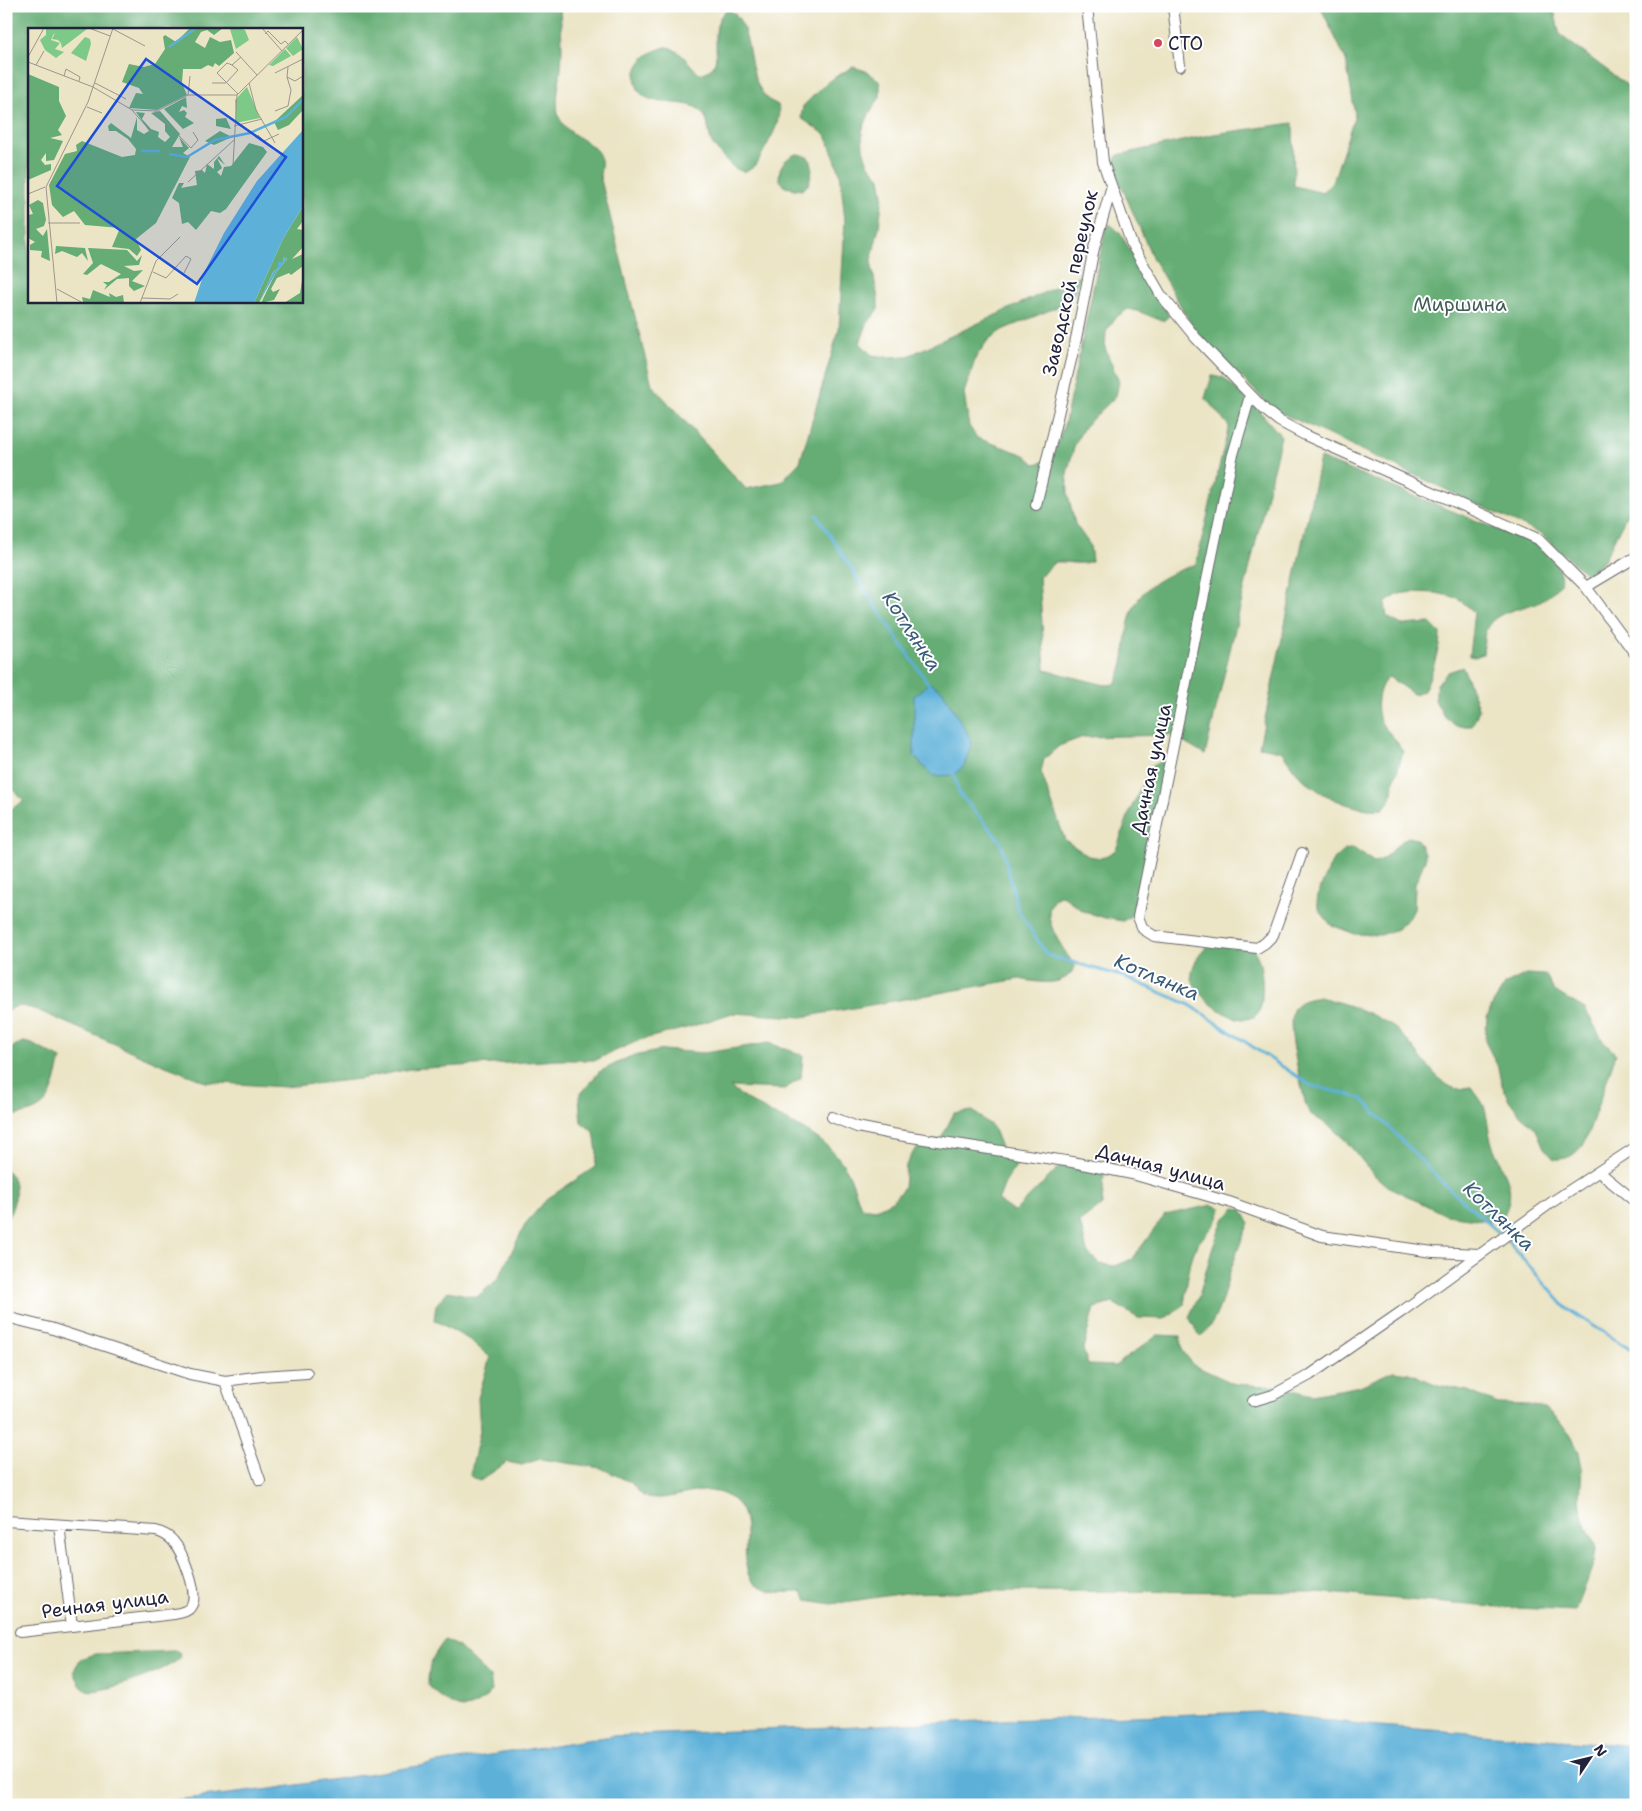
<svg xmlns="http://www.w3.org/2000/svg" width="1642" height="1811" font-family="'Shantell Sans',sans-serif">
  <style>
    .forest { fill: #65ad74; stroke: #446858; fill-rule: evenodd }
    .water { fill: #5db1d9; stroke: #406a8a }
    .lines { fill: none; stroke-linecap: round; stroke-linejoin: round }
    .stream { stroke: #5db1d9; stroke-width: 3 }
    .minor-casing { stroke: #68666b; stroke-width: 12 }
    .minor { stroke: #fff; stroke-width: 10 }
    .poi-dot { fill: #d1495b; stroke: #fff; stroke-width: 2 }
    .labels { text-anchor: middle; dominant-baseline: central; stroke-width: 4; stroke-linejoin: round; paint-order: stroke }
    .poi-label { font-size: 19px; fill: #22223b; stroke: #fff; text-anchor: start }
    .street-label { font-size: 19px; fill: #22223b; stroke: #fff }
    .park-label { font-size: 19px; fill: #425c56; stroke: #fff }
    .water-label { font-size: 20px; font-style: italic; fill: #3a5b7a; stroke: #fff }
    .inset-river { fill: none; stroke: #5db1d9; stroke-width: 2.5 }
    .inset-road { fill: none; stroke: #9b968e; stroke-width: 1 }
    .view { fill: #1d4ed8; fill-opacity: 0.15; stroke: #1d4ed8; stroke-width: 2.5 }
    .inset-edge { fill: none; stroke: #22223b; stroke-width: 2.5 }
  </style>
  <rect width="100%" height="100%" fill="#fff"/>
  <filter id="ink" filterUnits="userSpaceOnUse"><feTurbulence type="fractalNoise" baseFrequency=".02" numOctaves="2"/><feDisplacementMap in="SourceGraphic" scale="10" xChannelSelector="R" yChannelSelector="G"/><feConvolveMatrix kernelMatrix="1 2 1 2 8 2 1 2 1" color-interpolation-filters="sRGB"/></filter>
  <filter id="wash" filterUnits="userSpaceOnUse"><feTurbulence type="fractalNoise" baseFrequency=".0096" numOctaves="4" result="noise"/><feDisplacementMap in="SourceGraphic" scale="20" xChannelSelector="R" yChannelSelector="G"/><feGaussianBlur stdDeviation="1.12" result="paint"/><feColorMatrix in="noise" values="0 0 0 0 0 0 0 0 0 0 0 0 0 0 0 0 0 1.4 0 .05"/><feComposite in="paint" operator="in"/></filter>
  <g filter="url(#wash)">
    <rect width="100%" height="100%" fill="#ebe4c5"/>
    <!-- forest -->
    <path class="forest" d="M6 6H560C561 27 563 48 561 68 560 82 553 109 561 121 570 138 597 141 601 160 602 165 600 171 600 176L652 385 746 489 781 482 800 462 839 329 845 221 840 173 826 135 801 118 803 106 815 94 830 80 853 67 866 71 880 81V97L869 114 862 131 863 149 868 164 880 178 883 194 879 227 871 262 878 298V310L867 324 860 343 872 355 888 357 908 356 1086 273 1078 281 1074 294 1055 308 1002 330 988 340 976 357 964 393 969 426 977 438 1025 455 1035 464 1049 460 1056 448 1065 422 1106 227 1110 224 1120 233 1169 316 1163 321C1151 317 1141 311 1128 309L1115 318 1106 332 1105 348 1119 382 1116 396 1084 427 1075 444 1067 473 1068 494 1075 524 1090 545 1092 561C1079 566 1068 561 1055 562L1039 577 1045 670 1105 685 1115 684C1125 666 1125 647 1128 628 1133 588 1163 576 1196 564L1229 426 1205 398 1212 376 1223 377 1261 413 1281 436 1205 755 1171 735 1083 737 1059 746 1044 759 1041 772 1065 840 1088 856 1102 858 1116 850 1130 811 1140 789 1152 766 1166 759 1137 902 1132 915 1123 921 1105 918 1083 911 1062 895C1031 907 1064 950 1075 966 1066 989 1037 982 1019 979L802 1017 732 1013 690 1027 640 1040 595 1060H559L410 1069 360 1079 285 1087 206 1082 156 1062 37 1010C26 1007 14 1002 6 1014V812L24 801 9 786 6 780ZM29 29H301V301H29Z
      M1320 6H1553L1560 35 1636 92V496L1603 562 1587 575 1541 534 1273 409 1196 332 1153 259 1112 164 1118 155 1214 134 1293 123 1294 186 1323 193 1334 179 1355 114 1346 60Z
      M728 9C760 26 739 89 778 105 782 122 770 139 762 154 750 178 739 175 723 157 720 153 716 149 713 145 706 132 711 117 697 108 682 99 647 108 638 89 630 72 641 56 657 50 660 49 664 47 667 47 680 49 690 65 699 74 733 68 701 28 728 9Z
      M796 154C817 155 813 170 808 185L801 190 785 187 779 180C779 166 783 160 796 154Z
      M1320 458 1542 547C1553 558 1561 567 1561 583 1556 588 1551 595 1544 599 1527 610 1495 608 1486 630 1483 636 1484 646 1483 654L1475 657 1469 656 1474 612 1458 598 1436 593 1413 592 1399 594 1385 603 1387 617 1402 625 1430 623 1440 633C1441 647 1430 678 1424 691L1413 694 1389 677C1377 685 1374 711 1382 724 1385 729 1391 734 1395 739 1398 743 1400 748 1403 752L1393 785 1391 799 1383 809C1355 812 1320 796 1300 776 1293 769 1287 759 1281 751L1259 747Z
      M1463 667 1479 710 1472 726H1456L1443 715 1435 700 1437 684 1448 672Z
      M1408 837 1417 839 1425 853V860L1415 884 1414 909 1410 917 1397 929 1381 935 1355 934 1331 925 1320 911 1317 903 1318 894 1332 862 1345 850 1353 848 1374 862C1388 859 1395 844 1408 837Z
      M1225 939C1231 940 1238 940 1244 942 1263 951 1263 980 1262 998 1260 1045 1197 1002 1192 979 1191 973 1193 966 1196 961 1204 945 1209 944 1225 939Z
      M1526 974 1546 975 1554 991 1585 1009 1603 1041 1616 1054 1585 1142C1576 1154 1569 1160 1554 1159L1544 1148 1535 1127 1521 1116 1509 1100 1501 1083 1498 1067 1485 1041 1487 1017 1494 1002 1506 984Z
      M1319 997C1344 1003 1372 1012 1393 1027 1412 1040 1438 1089 1459 1089 1463 1089 1467 1087 1471 1087 1475 1093 1481 1099 1484 1106 1488 1118 1488 1132 1492 1144 1502 1171 1520 1189 1502 1218L1491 1221 1446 1215 1387 1186 1373 1174 1346 1141 1332 1128 1309 1113 1305 1102C1301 1083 1286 1026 1293 1010 1297 1000 1310 999 1319 997Z
      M24 1042 32 1044 61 1059C51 1096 52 1112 9 1116L6 1115V1055C10 1048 16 1044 24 1042Z
      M769 1043 803 1055 801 1078 785 1089 730 1087C765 1118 816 1124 843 1164 851 1175 856 1194 861 1207L876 1209 892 1201 904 1188 906 1165 914 1151 926 1142 941 1139 954 1113 973 1111 993 1127 1002 1150 1023 1156 1006 1180 998 1201 1014 1212 1059 1167 1090 1163 1100 1165 1104 1175 1102 1205 1080 1222 1087 1252 1100 1264 1115 1266 1132 1259 1165 1215 1212 1205 1221 1208C1219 1225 1204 1233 1196 1247 1188 1265 1187 1286 1184 1305L1164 1319 1138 1318 1113 1303 1094 1308 1083 1349 1088 1365 1115 1366 1158 1335 1180 1336 1183 1351 1193 1365 1235 1384 1282 1387 1312 1395 1360 1386 1393 1371 1409 1373 1438 1385 1468 1391 1498 1404 1529 1405 1544 1408 1558 1419 1571 1436 1579 1452 1582 1468 1580 1499 1582 1515 1596 1548 1594 1563 1576 1611 1479 1606 1316 1592 993 1591 905 1593 832 1604 807 1600 801 1592C792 1592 780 1593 770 1591 719 1579 772 1514 723 1494 703 1485 679 1498 658 1498 653 1498 648 1497 643 1496L630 1482 601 1468 540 1459 522 1465 507 1462 480 1481 470 1476 480 1431 478 1398 490 1357 470 1340 434 1320 436 1305 448 1291 477 1297 498 1279 526 1223 547 1199 595 1167 597 1152 594 1132 581 1122 579 1096 599 1072 629 1057 663 1050 704 1053Z
      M6 1170C21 1180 16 1207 6 1219Z
      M1235 1208 1242 1209 1249 1223C1243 1236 1238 1249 1233 1263 1224 1287 1221 1320 1200 1337L1189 1317 1199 1296 1212 1250 1223 1220Z
      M445 1640 459 1647 490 1677 492 1691C464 1720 453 1707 428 1686 428 1664 432 1657 445 1640Z
      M174 1651 179 1653 181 1657C172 1669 101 1695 87 1690 81 1688 76 1677 74 1671 78 1660 84 1657 96 1654Z"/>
    <!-- water -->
    <path class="water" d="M929 683 942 690 972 742 964 766 954 775 933 776 914 756V696Z
      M1261 1712 1367 1725 1636 1746V1805H133L271 1789 612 1736 1004 1720Z"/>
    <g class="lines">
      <!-- stream -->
      <path class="stream" d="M817 515 878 610 929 685
        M953 771 959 793 1001 842 1018 910 1047 955 1125 977 1190 1005 1310 1085 1361 1098 1444 1184 1504 1237 1566 1308 1631 1350 1636 1352"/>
    </g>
  </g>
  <g filter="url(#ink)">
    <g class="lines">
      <!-- minor casing -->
      <g class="minor-casing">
        <path id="minor" d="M1087 6 1103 162 1132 245 1161 295 1196 338 1265 410 1279 421 1305 435 1538 539 1586 587 1636 655
          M1173 6 1180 66
          M1250 396 1232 458 1138 917 1143 929 1154 936 1257 948 1265 943 1273 935 1302 853
          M1036 505 1076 339 1094 248 1111 189
          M1586 587 1636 557
          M832 1117 857 1127 892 1134 1072 1162 1132 1174 1229 1202 1322 1236 1433 1252 1480 1254
          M1599 1172 1636 1202
          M6 1317 50 1328 190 1374 225 1381 262 1376 307 1373
          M225 1381 260 1480
          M1253 1401 1273 1395 1310 1375 1401 1312 1552 1202 1636 1147
          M6 1521 156 1531C163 1533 168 1535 173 1541 182 1551 200 1594 191 1606 188 1612 180 1613 174 1614L20 1632
          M59 1525 72 1626"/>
      </g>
      <!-- minor -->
      <use href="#minor" class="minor"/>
    </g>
  </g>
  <!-- markers -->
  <circle class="poi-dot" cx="1158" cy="43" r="5"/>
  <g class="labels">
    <!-- poi labels -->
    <g class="poi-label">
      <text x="1168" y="43">СТО</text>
    </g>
    <!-- street labels -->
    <g class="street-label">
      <text transform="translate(1070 283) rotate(-77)">Заводской переулок</text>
      <text transform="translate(1151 769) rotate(-78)">Дачная улица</text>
      <text transform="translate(1161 1167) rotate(15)">Дачная улица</text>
      <text transform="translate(105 1604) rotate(-7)">Речная улица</text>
    </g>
    <!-- park labels -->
    <g class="park-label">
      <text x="1460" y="304">Миршина</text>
    </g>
    <!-- water labels -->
    <g class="water-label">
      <text transform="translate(912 631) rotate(57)">Котлянка</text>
      <text transform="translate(1157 977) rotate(23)">Котлянка</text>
      <text transform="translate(1499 1216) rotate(44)">Котлянка</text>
    </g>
  </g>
  <!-- overview -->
  <g transform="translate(28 28)">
    <rect width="275" height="275" fill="#ebe4c5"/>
    <path d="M18 0H57L59 1 34 20 33 15 30 12 24 11 27 5 25 7 23 12 32 15 27 21 36 24 28 30 17 22 12 12 18 7ZM211 0 217 2 221 12 208 21 202 1ZM57 9 62 11 63 16 58 33 43 25ZM269 9 275 21 265 28 258 20ZM257 21 263 28 245 38 241 37ZM219 59 232 90 208 95 207 72Z" fill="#7cc988"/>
    <path d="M162 0H195L186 7 179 2 173 4 167 14 177 20 182 9 192 14 203 12 206 25 191 38 187 35 185 39 180 37 173 41H155L154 55 159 67 129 82 101 80 108 65 115 66 111 60 94 54 101 36 116 39 127 36 137 21 135 9 137 7 148 14ZM0 46 31 59V73L38 88 30 102 34 107 22 110 35 113 26 132 18 133V125L13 132 17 137 23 136V142L0 152ZM275 67V82L261 97 250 102 246 94ZM158 69 159 80 154 78 151 84 156 82 159 85 157 89 166 95 155 101 136 81ZM132 83 152 106 144 119H155L151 109 161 120 155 125 162 129 128 195 108 211 113 222 109 228 101 221 84 219 92 200 57 197 46 183 35 189 24 177 21 157 37 126 49 123 48 117 54 113 94 129 107 127 108 121 100 111 88 103H81L80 98 83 95 103 110 109 89V102L116 106 121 103 108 84 117 85 114 91 123 101 131 104 130 109 137 114 142 109 137 103V96L123 85ZM198 90 203 101 188 98V91ZM192 103 204 109 186 117 177 113ZM221 115 235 119 239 124 198 181 192 185 183 183 168 202 160 194 154 196 151 175 144 170 151 155H156L153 160 169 157 167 143 174 142 177 145 179 136 186 141V134L191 128 197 137 189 130 194 140 189 144 193 148 196 139 203 138ZM10 172 15 175 18 192 16 198 8 201 15 208 19 201 22 233 13 229 14 223 2 222V217L7 214 0 210V187L5 186 1 177ZM275 178V193L269 201 275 202V219L264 231 275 226V238L263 247 261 245 249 250 243 261 245 264 252 261 246 272 233 275 247 246 259 231 256 229 255 234H250V240L245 244 231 275H226L255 211ZM28 218 57 220 60 233 54 225 49 229 34 223 27 226ZM60 220 99 222 109 233 114 227 111 237 96 238 106 243 115 242 104 253 117 258 106 263 101 258V250L89 251 76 262 79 257 75 254H81L93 246 73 236 59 247 55 246 65 235ZM275 247V275H256L272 265ZM65 262 82 269 81 265 88 269 95 267 96 275 55 274 54 269 62 271Z" fill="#65ad74"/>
    <path d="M275 102V178L255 211 226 275H166L176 245 196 205 229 153ZM256 229 259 231 247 246 231 275 245 244 250 240V234H255Z" fill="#5db1d9"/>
    <path class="inset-river" d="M141 19 168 0M113 123H132M141 126 159 129 187 112 222 105 258 89 275 72"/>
    <path class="inset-road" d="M61 0 82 8M234 0 254 23M85 1 117 18M237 6 240 3 253 16 257 13 260 16M208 24 229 47M0 29 16 0M0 34 65 59 104 82 124 105M8 37 16 23M260 39 259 49 267 53 275 48M247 45 275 31M36 48 38 41 52 49 51 53M67 55 98 71M184 55H198L210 42 204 37M221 55 228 82 247 115M210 66 189 45 199 35 204 37 213 29M160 67 162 48M59 79 74 85M104 82 129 83 160 67H209M127 83 163 120 170 112 165 104M247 83 260 78 263 62 259 49M206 98 234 91M230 107 236 113 251 106M205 137 209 67 275 2M160 154 206 112M0 166 17 159M20 195H52M125 244 138 250 158 228 163 231 156 245M29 261 55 275M114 270 142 271 150 266M29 275 18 159 60 74 85 0M112 275 128 233 152 209"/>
    <path class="view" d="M118 31 258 129 169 256 29 158Z"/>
    <rect width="275" height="275" class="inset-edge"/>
  </g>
  <!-- margin -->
  <rect width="1642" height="1811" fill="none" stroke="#fff" stroke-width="25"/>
  <!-- north arrow -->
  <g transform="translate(1590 1758) rotate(55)" stroke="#ffffff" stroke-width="4" paint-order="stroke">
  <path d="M0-4L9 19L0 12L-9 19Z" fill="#22223b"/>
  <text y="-8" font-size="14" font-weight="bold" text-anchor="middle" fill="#22223b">N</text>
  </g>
</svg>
